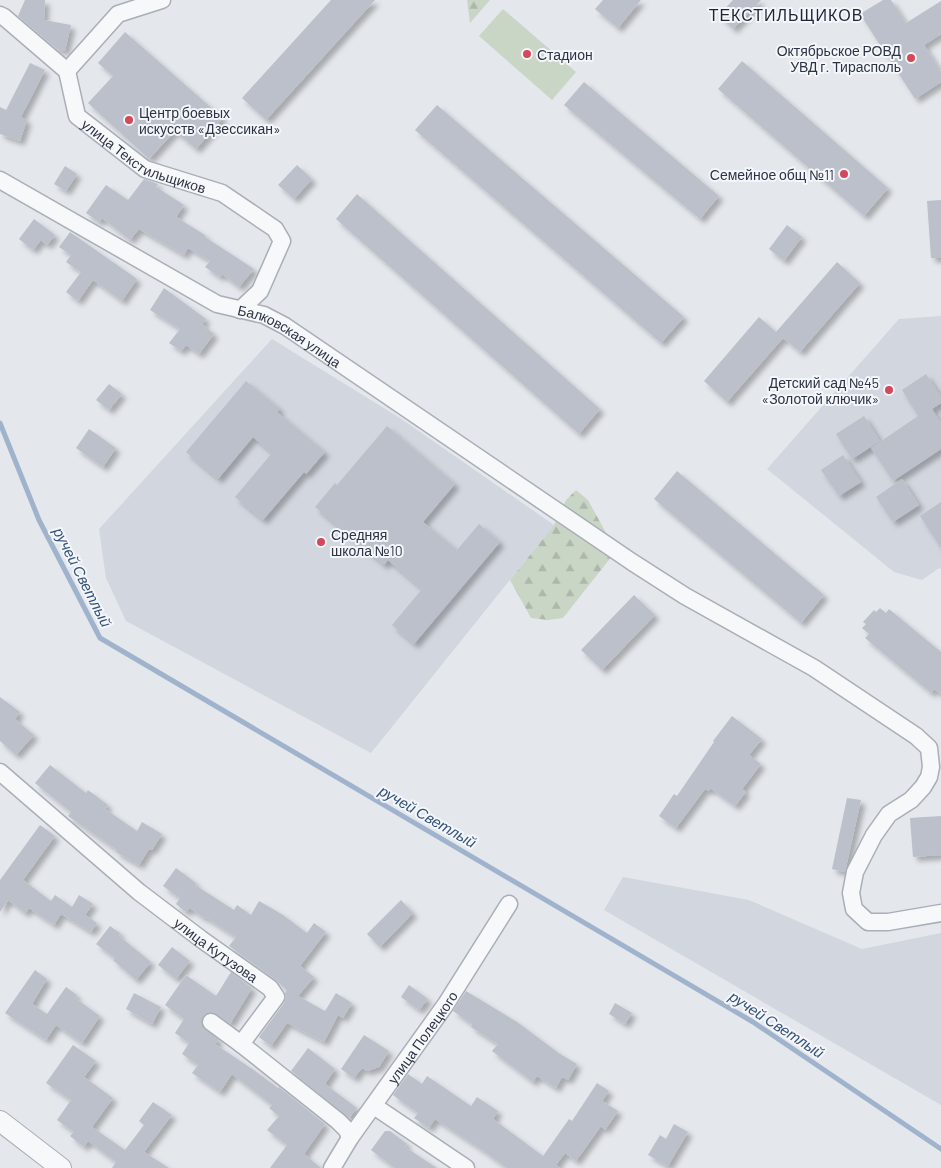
<svg xmlns="http://www.w3.org/2000/svg" width="941" height="1168" font-family="Barlow,sans-serif">
  <style>
    .built { fill: #d2d6de }
    .forest { fill: url(#forest-firs) }
    .pitch { fill: #c9d6c5 }
    .lines { fill: none; stroke-linecap: round; stroke-linejoin: round }
    .stream { stroke: #9fb4cc; stroke-width: 5 }
    .building { fill: #bbc0ca; filter: url(#shadow) }
    .minor-casing { stroke: #a9aeb7; stroke-width: 19 }
    .tertiary-casing { stroke: #a9aeb7; stroke-width: 22 }
    .minor { stroke: #f7f8fa; stroke-width: 16 }
    .tertiary { stroke: #f7f8fa; stroke-width: 20 }
    .poi-dot { fill: #d1495b; stroke: #f4f6f9; stroke-width: 2 }
    .labels { text-anchor: middle; dominant-baseline: central; stroke-width: 4; stroke-linejoin: round; paint-order: stroke }
    .poi-label { font-size: 14px; fill: #2b3445; stroke: #f4f6f9; text-anchor: end }
    .street-label { font-size: 14px; fill: #2b3445; stroke: #f4f6f9 }
    .water-label { font-size: 15px; font-style: italic; fill: #34527a; stroke: #f4f6f9 }
    .quarter-label { font-size: 16px; letter-spacing: 1px; fill: #1d2536; stroke: #f4f6f9 }
  </style>
  <defs>
    <pattern id="forest-firs" width="22" height="20" patternUnits="userSpaceOnUse" patternTransform="scale(1.25)"><rect width="22" height="20" fill="#c9d6c5"/><path d="M5 1l3.5 6h-7zM16 11l3.5 6h-7z" fill="#adb8ab"/></pattern>
    <filter id="shadow"><feDropShadow dx="4.5" dy="4.5" stdDeviation="2.5" flood-color="#0004"/></filter>
  </defs>
  <rect width="100%" height="100%" fill="#e4e7ec"/>
  <!-- built -->
  <path class="built" d="M941 316V569L939 568 922 580 894 572 767 469 899 319Z
    M272 339 400 418 554 525 371 753 126 621 106 578 99 529Z
    M623 877 749 900 862 949 941 933V1105L604 910Z"/>
  <!-- forest -->
  <path class="forest" d="M467 0H490L470 23Z
    M576 490 588 500 616 551 563 618 548 620 531 618 510 580 554 525 566 500Z"/>
  <!-- pitch -->
  <path class="pitch" d="M503 9 576 72 552 100 479 36Z"/>
  <g class="lines">
    <!-- stream -->
    <path class="stream" d="M0 423 39 520 100 638 753 1022 941 1149"/>
  </g>
  <!-- building -->
  <path class="building" d="M25 0H45L44 20 71 25 65 51 57 49 18 16Z
    M331 0H375L266 120 242 98Z
    M603 0H641L618 28 595 9Z
    M733 0H761L733 29 719 15Z
    M883 0H891L906 23 941 1V34L924 45 941 72V82L915 99 860 14Z
    M125 32 223 118 196 149 175 131 149 159 88 103 113 76 98 63Z
    M742 61 888 188 864 216 718 89Z
    M30 63 45 70 21 117 27 120 20 141 0 134V107L6 110Z
    M584 82 719 196 700 219 564 105Z
    M437 105 684 317 661 343 415 130Z
    M297 165 312 179 294 199 278 185Z
    M65 166 77 174 66 191 54 184Z
    M144 179 158 184 156 187 184 205 176 217 205 235V237L254 269 239 287 222 274 220 277 205 267 210 261 188 248 184 255 139 229 130 240 102 218 99 222 86 213 106 185 128 200Z
    M357 194 600 409 579 434 336 219Z
    M941 200V258H931L927 201Z
    M34 219 55 235 47 245 41 240 33 250 19 239Z
    M787 225 802 237 784 261 769 249Z
    M70 232 137 279 122 301 93 280 78 301 66 292 81 272 66 262 71 255 59 247Z
    M837 262 860 283 800 352 776 332Z
    M164 288 206 319 202 324 214 334 199 354 186 345 181 351 169 343 180 329 150 310Z
    M759 317 783 338 727 402 704 381Z
    M926 374 941 397V403L932 409 941 423V449L893 481 871 448 918 416 902 390Z
    M246 381 280 409 277 412 325 452 306 474 304 472 263 520 235 497 272 453 253 437 218 479 186 452Z
    M109 384 122 394 109 410 96 400Z
    M864 416 880 441 852 459 836 434Z
    M387 426 455 484 423 522 457 550 479 524 500 542 414 644 392 625 422 589 388 560 384 565 315 507 335 483 337 485Z
    M89 429 116 448 103 467 76 448Z
    M843 455 861 482 839 496 821 470Z
    M677 471 824 595 801 623 654 499Z
    M902 479 919 505 893 522 876 497Z
    M941 502V548L920 516Z
    M634 595 655 615 602 670 581 650Z
    M880 608 886 613 889 609 941 652V694L934 689 931 693 865 638 869 634 862 628 866 624 863 622 874 610 876 612Z
    M0 697 20 712 15 719 34 735 16 755 0 741Z
    M732 716 762 739 749 755 761 764 742 789 746 792 735 806 710 788 709 791 705 789 676 828 659 816 674 794 677 796 714 742 713 741Z
    M50 765 86 793 88 790 108 805 105 809 137 831 142 822 162 834 152 850 149 849 139 865 116 852 117 850 68 816 71 812 35 783Z
    M847 798 861 800 845 872 832 869Z
    M941 816V855L913 857 910 818Z
    M40 825 55 836 23 880 51 901 55 895 72 907 79 895 93 904 85 915 97 923 91 932 61 914 54 925 29 908 25 913 8 900 0 912V880Z
    M176 868 196 883 195 885 234 910 237 905 251 915 259 901 283 915 307 933 314 923 326 932 300 966 314 977 298 996 325 1011 336 993 352 1003 343 1018 338 1015 324 1042 287 1023 271 1046 259 1037 284 1003 286 998 285 993 287 990 276 980 229 946 236 937 205 917 204 918 190 908 186 912 176 904 180 898 163 886Z
    M401 900 413 913 380 947 367 934Z
    M110 926 120 933 119 936 151 962 136 980 113 960 115 958 96 944Z
    M172 947 190 961 176 979 158 965Z
    M35 970 47 979 32 1004 47 1014 66 987 77 995 75 998 100 1016 82 1043 56 1025 46 1040 5 1013Z
    M231 972 252 988 230 1024 212 1012 207 1013 203 1017 201 1021 202 1026 219 1040 215 1044 255 1071 278 1088 279 1087 325 1124 304 1154 321 1168H270L287 1145 267 1130 279 1116 269 1108 272 1105 232 1074 220 1092 192 1073 198 1065 182 1054 189 1043 175 1033 184 1019 165 1005 186 975 216 996Z
    M409 985 428 999 419 1010 401 997Z
    M466 991 517 1022 560 1054 577 1064 568 1080 562 1077 556 1088 537 1076 533 1082 492 1051 498 1044 471 1027 472 1024 453 1011Z
    M134 993 161 1007 152 1024 126 1009Z
    M615 1003 632 1013 625 1024 609 1014Z
    M364 1035 389 1051 379 1067 367 1071 362 1068 354 1078 341 1069Z
    M73 1045 96 1061 84 1077 113 1098 92 1127 125 1150 144 1125 139 1121 153 1102 172 1115 144 1152 169 1168H112L116 1162 88 1141 84 1147 70 1136 74 1132 57 1120 71 1100 46 1083Z
    M308 1048 335 1069 325 1084 357 1108 349 1118 291 1071Z
    M408 1074 422 1084 427 1076 471 1106 477 1097 498 1111 493 1119 543 1156 569 1119 572 1121 597 1083 609 1091 602 1101 618 1111 605 1130 601 1126 576 1161 565 1153 556 1165 560 1168H507L481 1149 435 1119 429 1128 414 1118 418 1113 393 1095Z
    M674 1124 688 1132 668 1166 648 1155 660 1135 666 1139Z
    M385 1131H390L407 1144 405 1147 437 1168H395L371 1150Z"/>
  <g class="lines">
    <!-- minor casing -->
    <g class="minor-casing">
      <g id="minor">
        <path id="s1" d="M162 0 118 14 67 71 77 116 145 169 222 193 275 229 282 241 260 291 240 310"/>
        <path d="M0 15 4 17 67 71"/>
        <path id="s2" d="M0 180 217 304 264 315 285 326 632 562 685 596 814 668 916 736 929 748 931 767 929 777 923 787 911 800 889 814 874 835 855 872 851 893 854 909 868 922H888L941 913"/>
        <path id="s3" d="M0 772 139 892 201 939 270 988 276 997 241 1044 338 1121 347 1130 350 1138"/>
        <path d="M211 1022 241 1044"/>
        <path d="M374 1106 466 1168"/>
        <path id="s4" d="M332 1168 350 1138 446 1004 509 904"/>
      </g>
    </g>
    <!-- tertiary casing -->
    <g class="tertiary-casing">
      <path id="tertiary" d="M0 1121 61 1168"/>
    </g>
    <!-- minor -->
    <use href="#minor" class="minor"/>
    <!-- tertiary -->
    <use href="#tertiary" class="tertiary"/>
  </g>
  <!-- markers -->
  <g class="poi-dot">
    <circle cx="527" cy="54" r="5"/>
    <circle cx="911" cy="58" r="5"/>
    <circle cx="129" cy="120" r="5"/>
    <circle cx="844" cy="174" r="5"/>
    <circle cx="889" cy="390" r="5"/>
    <circle cx="321" cy="542" r="5"/>
  </g>
  <g class="labels">
    <!-- poi labels -->
    <g class="poi-label">
      <text x="901" y="50">Октябрьское РОВД<tspan x="901" dy="16">УВД г. Тирасполь</tspan></text>
      <text x="537" y="54" text-anchor="start">Стадион</text>
      <text x="139" y="112" text-anchor="start">Центр боевых<tspan x="139" dy="16">искусств «Дзессикан»</tspan></text>
      <text x="834" y="174">Семейное общ №11</text>
      <text x="879" y="382">Детский сад №45<tspan x="879" dy="16">«Золотой ключик»</tspan></text>
      <text x="331" y="534" text-anchor="start">Средняя<tspan x="331" dy="16">школа №10</tspan></text>
    </g>
    <!-- street labels -->
    <g class="street-label">
      <text stroke="none"><textPath href="#s1" startOffset="248">улица Текстильщиков</textPath></text>
      <text stroke="none"><textPath href="#s2" startOffset="330">Балковская улица</textPath></text>
      <text stroke="none"><textPath href="#s3" startOffset="280">улица Кутузова</textPath></text>
      <text stroke="none"><textPath href="#s4" startOffset="159">улица Полецкого</textPath></text>
    </g>
    <!-- water labels -->
    <g class="water-label">
      <text transform="translate(83 577) rotate(63)">ручей Светлый</text>
      <text transform="translate(428 816) rotate(30)">ручей Светлый</text>
      <text transform="translate(777 1024) rotate(33)">ручей Светлый</text>
    </g>
    <!-- quarter labels -->
    <g class="quarter-label">
      <text x="786" y="14">ТЕКСТИЛЬЩИКОВ</text>
    </g>
  </g>
</svg>
